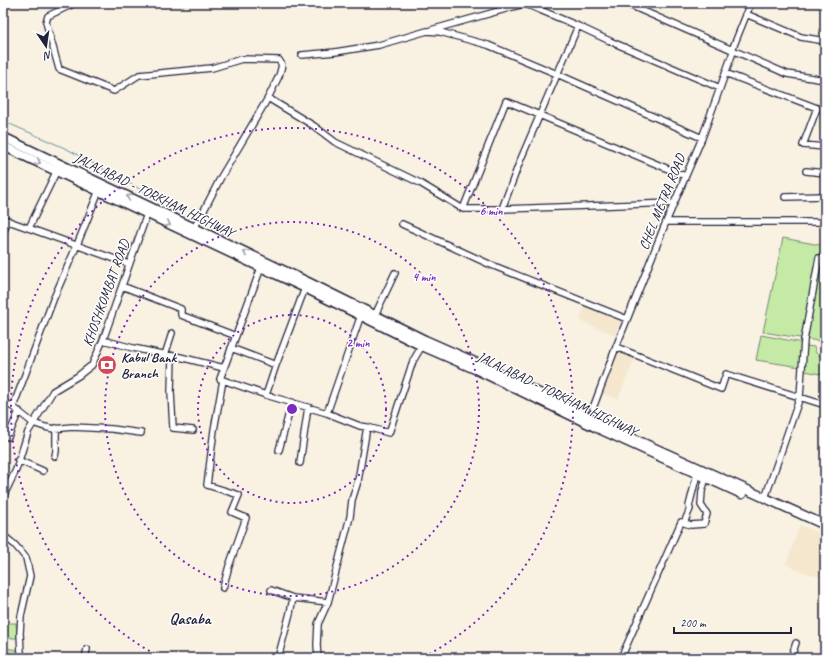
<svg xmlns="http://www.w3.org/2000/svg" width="828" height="661" font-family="Caveat,sans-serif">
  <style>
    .built { fill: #f4e7ce }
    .green { fill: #c4eaa5; stroke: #738670 }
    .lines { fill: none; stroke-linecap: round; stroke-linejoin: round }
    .stream { stroke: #6393a5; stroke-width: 1 }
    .minor-casing { stroke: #22223b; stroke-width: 8 }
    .highway-casing { stroke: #22223b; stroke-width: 11 }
    .minor { stroke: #fff; stroke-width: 5.5 }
    .highway { stroke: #fff; stroke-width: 8 }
    .oneway { stroke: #9c9ca7 }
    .ring { fill: none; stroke: #7b2cbf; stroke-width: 2; stroke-dasharray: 2 4 }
    .labels { text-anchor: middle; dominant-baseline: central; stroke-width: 3; stroke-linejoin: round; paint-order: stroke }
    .street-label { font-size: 14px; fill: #22223b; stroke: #fff }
    .poi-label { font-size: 14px; font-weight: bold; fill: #22223b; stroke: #fff; text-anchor: start }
    .quarter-label { font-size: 16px; font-weight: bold; fill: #22223b; stroke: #fff }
    .centre { fill: #7b2cbf; stroke: #fff; stroke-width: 2 }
    .ring-label { font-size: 12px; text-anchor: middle; font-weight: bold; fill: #7b2cbf; stroke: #fff; stroke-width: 3; stroke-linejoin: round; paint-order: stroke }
  </style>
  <rect width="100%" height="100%" fill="#f9f1e2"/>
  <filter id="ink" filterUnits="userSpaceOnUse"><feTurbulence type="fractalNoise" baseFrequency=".025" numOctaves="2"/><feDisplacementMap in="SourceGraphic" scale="8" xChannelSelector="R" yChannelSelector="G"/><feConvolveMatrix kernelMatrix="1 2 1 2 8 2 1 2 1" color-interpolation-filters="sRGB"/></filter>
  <g filter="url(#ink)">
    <!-- built -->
    <path class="built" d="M585 304 622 318 615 335 580 321Z
      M618 352 635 358 618 399 600 393Z
      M800 525 825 536V579L797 570 786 564Z"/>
    <!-- green -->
    <path class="green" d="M783 238 825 246V342L763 332Z
      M761 335 803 343 800 367 756 360Z
      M806 346 814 347 816 353 825 360V375L805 371Z
      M3 623H16L18 638H3Z
      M3 648 19 650 17 658H3Z"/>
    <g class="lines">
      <!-- stream -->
      <path class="stream" d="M3 121 67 149 156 198"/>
      <!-- minor casing -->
      <g class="minor-casing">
        <path id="minor" d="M75 3 48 16 46 22 59 69 114 91 139 75 212 68 242 59 279 60 282 65 279 76 268 98 221 177 201 216 194 228
          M625 3 787 74 825 80
          M739 3 749 7
          M526 4 578 26 612 42 720 88
          M746 14 801 37 825 41
          M431 30 527 3
          M302 55 335 52 379 45 427 31 440 32 488 45 557 74 702 138
          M725 73 817 108 803 145 825 147
          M268 98 314 126 335 142 420 183 463 209H502L674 203
          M806 171 825 173
          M785 197 825 196
          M463 209 506 101 685 176
          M502 209 520 161 578 26
          M3 219 129 264
          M666 222H825
          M402 224 489 264 627 319
          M29 228 58 168
          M3 233 8 220
          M262 265 220 379 266 395 327 413 360 426 367 427 389 433 413 361 423 344
          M122 286 181 309V315L236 336
          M375 315 395 273
          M103 340 133 348 157 353 180 357 224 368
          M616 347 721 389 726 374 825 405
          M231 348 276 365
          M165 355 172 333
          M172 356 171 392 173 428 193 430
          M223 380 214 430 207 485 239 495 232 512 246 518 229 566 223 588
          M266 395 276 365 305 288 306 287
          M3 402 13 407 33 423 45 427 54 429 72 427 112 429 141 433
          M13 407 53 300 77 245 100 188
          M593 408 616 347 666 222 702 138 733 52 732 50 751 3
          M327 413 361 315 363 313
          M8 437 19 411
          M279 450 292 402
          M55 456 56 451V428
          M18 460 43 471
          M300 463 308 407
          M765 498 800 397 804 340 819 258
          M3 501 4 495 16 470 28 432 53 391 78 376 92 365 103 340 148 211
          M684 523 690 509 689 506 697 474
          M3 535 15 545 26 558 30 576 21 616 20 633 21 653V658
          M271 590 293 598 328 602
          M85 658 87 649
          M278 658 290 613 293 598
          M318 658 317 645 318 624 328 602 350 517 352 500 358 481 367 427
          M621 658 681 522 691 525 704 524 707 514 701 505 702 491 707 475
          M791 658 796 643"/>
      </g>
      <!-- highway casing -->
      <g class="highway-casing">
        <path id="highway" d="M3 137 310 283 425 340 477 363 641 442 825 525
          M3 146 305 288 422 346 475 369 595 427 742 494"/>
      </g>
      <!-- minor -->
      <use href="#minor" class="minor"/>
      <!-- highway -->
      <use href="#highway" class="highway"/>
    </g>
    <!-- one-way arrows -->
    <defs><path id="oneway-chevron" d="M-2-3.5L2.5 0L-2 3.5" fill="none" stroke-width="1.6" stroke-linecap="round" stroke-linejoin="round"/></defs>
    <g class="oneway">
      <use href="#oneway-chevron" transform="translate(38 162) rotate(25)"/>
      <use href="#oneway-chevron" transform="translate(129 197) rotate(-154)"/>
      <use href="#oneway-chevron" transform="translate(168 224) rotate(25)"/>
      <use href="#oneway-chevron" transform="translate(246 253) rotate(-155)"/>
    </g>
  </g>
  <!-- distance rings -->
  <g class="ring">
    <circle cx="292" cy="409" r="94"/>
    <circle cx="292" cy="409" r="187"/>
    <path d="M160 657A281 281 0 1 1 424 657"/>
  </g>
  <!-- icons -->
  <defs>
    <g id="bank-disc" transform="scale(1)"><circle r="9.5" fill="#d1495b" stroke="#fff"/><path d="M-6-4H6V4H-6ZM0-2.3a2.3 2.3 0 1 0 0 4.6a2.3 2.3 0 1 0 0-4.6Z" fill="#fff"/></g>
  </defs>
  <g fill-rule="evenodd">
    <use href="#bank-disc" x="107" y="365"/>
  </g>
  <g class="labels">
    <!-- street labels -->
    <g class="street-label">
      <text transform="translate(154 195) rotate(26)">JALALABAD - TORKHAM HIGHWAY</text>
      <text transform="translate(662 202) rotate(-68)">CHEL METRA ROAD</text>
      <text transform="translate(106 293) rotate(-70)">KHOSHKOMBAT ROAD</text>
      <text transform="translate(557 394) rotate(26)">JALALABAD - TORKHAM HIGHWAY</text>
    </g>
    <!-- poi labels -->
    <g class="poi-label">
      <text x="121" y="357">Kabul Bank<tspan x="121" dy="16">Branch</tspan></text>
    </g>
    <!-- quarter labels -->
    <g class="quarter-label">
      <text x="190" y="619">Qasaba</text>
    </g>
  </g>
  <circle cx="292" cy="409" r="6" class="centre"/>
  <g class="ring-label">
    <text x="491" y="215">6 min</text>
    <text x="424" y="281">4 min</text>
    <text x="358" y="347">2 min</text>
  </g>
  <!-- margin -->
  <rect width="828" height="661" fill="none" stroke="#fff" stroke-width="16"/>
  <rect x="8" y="8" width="812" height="645" fill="none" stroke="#22223b" stroke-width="1.5" filter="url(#ink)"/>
  <!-- north arrow -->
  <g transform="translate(46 46) rotate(167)" stroke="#ffffff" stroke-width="3" paint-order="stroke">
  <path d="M0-3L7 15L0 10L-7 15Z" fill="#22223b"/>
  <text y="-6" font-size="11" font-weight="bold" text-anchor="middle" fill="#22223b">N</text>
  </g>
  <!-- scale -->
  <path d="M674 627v6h117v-6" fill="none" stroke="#22223b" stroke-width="2"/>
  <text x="680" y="627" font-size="12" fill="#22223b" stroke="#ffffff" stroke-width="3" paint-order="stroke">200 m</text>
</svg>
